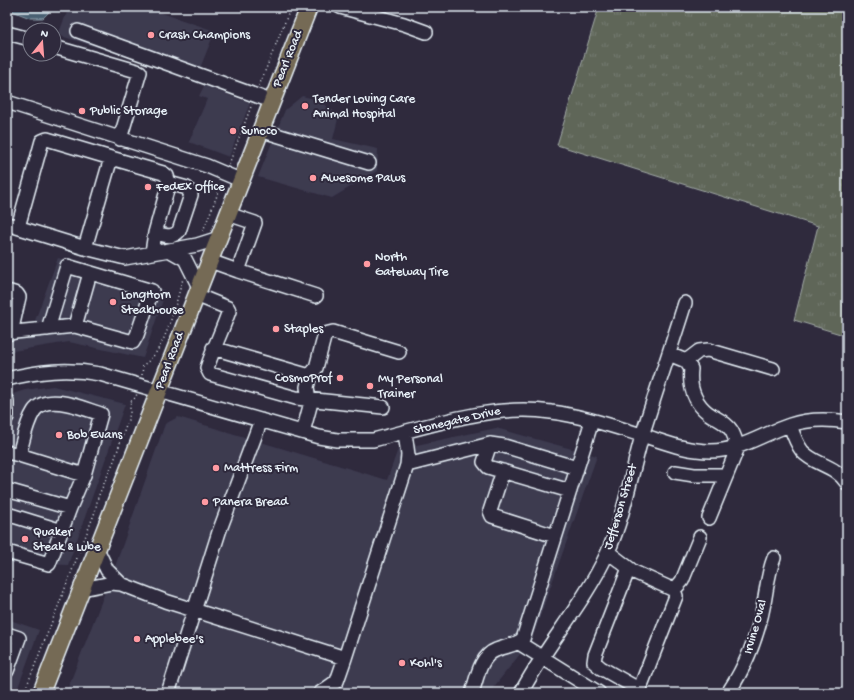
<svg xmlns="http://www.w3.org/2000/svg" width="854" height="700" font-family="'Gochi Hand',sans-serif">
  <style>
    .built { fill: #3d3a50 }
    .park { fill: url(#park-tufts); stroke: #a4aca8 }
    .water { fill: url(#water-rules); stroke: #899ba8 }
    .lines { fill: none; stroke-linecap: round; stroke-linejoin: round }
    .minor-casing { stroke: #e8f1f8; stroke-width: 16 }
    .major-casing { stroke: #e8f1f8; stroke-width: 19 }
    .path { stroke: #e8f1f8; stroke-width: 1.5; stroke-dasharray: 1 3; stroke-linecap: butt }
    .minor { stroke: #2f2a3d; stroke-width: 13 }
    .major { stroke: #756b55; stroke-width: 16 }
    .poi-dot { fill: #ff9aa2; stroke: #2f2a3d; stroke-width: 1.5 }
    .labels { text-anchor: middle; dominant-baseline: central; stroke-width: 4; stroke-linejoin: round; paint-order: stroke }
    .poi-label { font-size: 13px; fill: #e8f1f8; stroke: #2f2a3d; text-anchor: start }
    .street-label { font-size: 13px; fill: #e8f1f8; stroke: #2f2a3d }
  </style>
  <defs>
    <pattern id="park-tufts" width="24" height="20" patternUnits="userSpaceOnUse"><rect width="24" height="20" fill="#5f6659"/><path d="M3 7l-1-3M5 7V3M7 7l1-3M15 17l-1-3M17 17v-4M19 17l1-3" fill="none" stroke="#767c72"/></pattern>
    <pattern id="water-rules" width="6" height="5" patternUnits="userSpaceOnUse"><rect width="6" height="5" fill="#496173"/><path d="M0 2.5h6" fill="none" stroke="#637888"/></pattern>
  </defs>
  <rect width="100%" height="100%" fill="#2f2a3d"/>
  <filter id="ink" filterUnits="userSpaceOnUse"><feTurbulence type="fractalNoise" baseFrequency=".025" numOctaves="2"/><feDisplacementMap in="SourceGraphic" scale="8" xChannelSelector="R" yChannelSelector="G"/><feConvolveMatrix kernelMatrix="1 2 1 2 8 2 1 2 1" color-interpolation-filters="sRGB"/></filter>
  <g filter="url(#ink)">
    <!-- built -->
    <path class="built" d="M69 7H144L215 31 196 78 58 35Z
      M204 86 250 103 229 157 189 142 207 99 199 96Z
      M302 96 318 100 339 115 333 139 378 149 377 171 332 198 258 177 285 110Z
      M58 258 166 291 143 358 69 342 7 352V329L33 326Z
      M53 386 125 404 68 565 7 563V396L25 390Z
      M178 417 387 480 398 449 496 428 597 456 532 639 489 693H66L117 561 165 424Z
      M7 619 39 630 16 693H7Z"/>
    <!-- park -->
    <path class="park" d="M599 7H847V336L794 320 818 226 557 145Z"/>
    <!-- water -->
    <path class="water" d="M7 7H54L43 18H30L7 9Z"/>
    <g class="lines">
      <!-- minor casing -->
      <g class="minor-casing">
        <path id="minor" d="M340 7 404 24 426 32
          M78 31 271 101
          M7 33 30 39
          M54 47 140 72 120 139
          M7 102 207 166 240 180
          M260 130 369 163
          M7 224 85 248 125 258 197 245 219 238
          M18 227 42 141 47 139 111 158
          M155 233C164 235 172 239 179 231L191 195 187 188 169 183
          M85 248 111 158 163 173 167 176 169 183 155 233 152 252
          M169 250 185 259 199 287
          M210 261 238 271 255 223 228 214
          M238 271 316 296
          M7 291 17 294 19 297 11 333
          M196 295 228 308 229 311C222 331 213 349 207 368L210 374 296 398 383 407
          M75 326 90 273
          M7 334 15 332 75 326 133 342 137 335 152 291 67 266 48 329
          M213 348 310 376
          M669 354 686 361 691 369C689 386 694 402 708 413 716 419 725 421 731 430 734 434 736 442 738 447L709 518
          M686 361 699 351 708 350 773 369
          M7 379C39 371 67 368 100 374L319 437 337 440H373C430 426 493 403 551 412 583 416 615 427 645 436 667 443 687 451 710 451 740 451 762 434 790 425 808 419 828 419 847 422
          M7 401V417
          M790 425C793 434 796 443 802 451 814 465 836 465 847 483
          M303 432 310 406 307 387 310 376 316 368 325 334 333 332 399 352
          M490 444 484 462 488 467 570 491
          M7 452 19 455C23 441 26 423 34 411 47 392 84 409 101 414L84 475 70 508
          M19 455 84 475
          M407 465 490 444 504 446 577 468
          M503 471 490 511 492 516 555 536
          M675 472 694 475H726
          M7 490 70 508 49 564 7 552
          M7 514 62 531
          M97 549 107 570 121 584
          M608 552 634 572 674 590 676 596 638 693
          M629 568 595 655 594 662 601 668 640 690
          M82 589 112 583 121 584 165 601 345 658
          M674 590 682 581 700 537
          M7 634 19 638 7 671
          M519 643 599 693
          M168 693 219 532 261 420
          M320 693 337 681 345 658 407 465 408 455 405 433
          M472 693C477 678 480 656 496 650 505 646 515 646 523 639L592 421
          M521 693C546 645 584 604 607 554 624 517 631 475 642 436 656 391 671 348 685 303
          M728 693C746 666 758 635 764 603 767 587 768 573 774 558"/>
      </g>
      <!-- major casing -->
      <g class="major-casing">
        <path id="major" d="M41 693 309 7"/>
      </g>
      <!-- path -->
      <path class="path" d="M259 86 291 7
        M229 164 252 104
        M203 231 222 183
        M142 375 143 365C166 352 175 304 183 279
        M24 693 95 512 98 497 114 461 130 414V402L135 398 137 394"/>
      <!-- minor -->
      <use href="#minor" class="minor"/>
      <!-- major -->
      <use href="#major" class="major"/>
    </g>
  </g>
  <!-- markers -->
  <g class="poi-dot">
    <circle cx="151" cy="35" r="4"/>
    <circle cx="305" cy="106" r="4"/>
    <circle cx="82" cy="111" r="4"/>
    <circle cx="233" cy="131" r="4"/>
    <circle cx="313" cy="178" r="4"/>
    <circle cx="148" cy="187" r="4"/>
    <circle cx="367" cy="264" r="4"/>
    <circle cx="113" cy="302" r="4"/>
    <circle cx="276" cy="329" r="4"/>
    <circle cx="340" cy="378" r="4"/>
    <circle cx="370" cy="386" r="4"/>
    <circle cx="59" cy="435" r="4"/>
    <circle cx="216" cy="468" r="4"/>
    <circle cx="205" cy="502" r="4"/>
    <circle cx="25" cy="539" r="4"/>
    <circle cx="137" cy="639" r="4"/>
    <circle cx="402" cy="663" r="4"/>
  </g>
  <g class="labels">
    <!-- poi labels -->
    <g class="poi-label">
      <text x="159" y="35">Crash Champions</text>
      <text x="313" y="99">Tender Loving Care<tspan x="313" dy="15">Animal Hospital</tspan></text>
      <text x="90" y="111">Public Storage</text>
      <text x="241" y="131">Sunoco</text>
      <text x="321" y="178">Awesome Paws</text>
      <text x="156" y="187">FedEx Office</text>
      <text x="375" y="257">North<tspan x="375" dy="15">Gateway Tire</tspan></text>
      <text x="121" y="295">LongHorn<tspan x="121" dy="15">Steakhouse</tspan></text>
      <text x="284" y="329">Staples</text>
      <text x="332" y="378" text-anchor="end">CosmoProf</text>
      <text x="378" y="379">My Personal<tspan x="378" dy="15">Trainer</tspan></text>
      <text x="67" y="435">Bob Evans</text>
      <text x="224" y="468">Mattress Firm</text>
      <text x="213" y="502">Panera Bread</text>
      <text x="33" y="532">Quaker<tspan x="33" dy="15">Steak &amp; Lube</tspan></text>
      <text x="145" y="639">Applebee's</text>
      <text x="410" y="663">Kohl's</text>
    </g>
    <!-- street labels -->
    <g class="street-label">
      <text transform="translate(288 59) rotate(-68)">Pearl Road</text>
      <text transform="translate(170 361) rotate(-69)">Pearl Road</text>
      <text transform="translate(457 421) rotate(-13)">Stonegate Drive</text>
      <text transform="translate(621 507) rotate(-73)">Jefferson Street</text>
      <text transform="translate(756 627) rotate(-74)">Irvine Oval</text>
    </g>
  </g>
  <!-- margin -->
  <rect width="854" height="700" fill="none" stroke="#2f2a3d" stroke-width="24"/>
  <rect x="12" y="12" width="830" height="676" fill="none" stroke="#e8f1f8" stroke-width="1.5" filter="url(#ink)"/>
  <!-- north arrow -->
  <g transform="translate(42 42) rotate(17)"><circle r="19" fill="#2f2a3d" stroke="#797a88"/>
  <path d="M0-3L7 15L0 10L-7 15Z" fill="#ff9aa2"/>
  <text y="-6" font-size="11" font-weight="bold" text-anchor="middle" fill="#e8f1f8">N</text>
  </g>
</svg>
